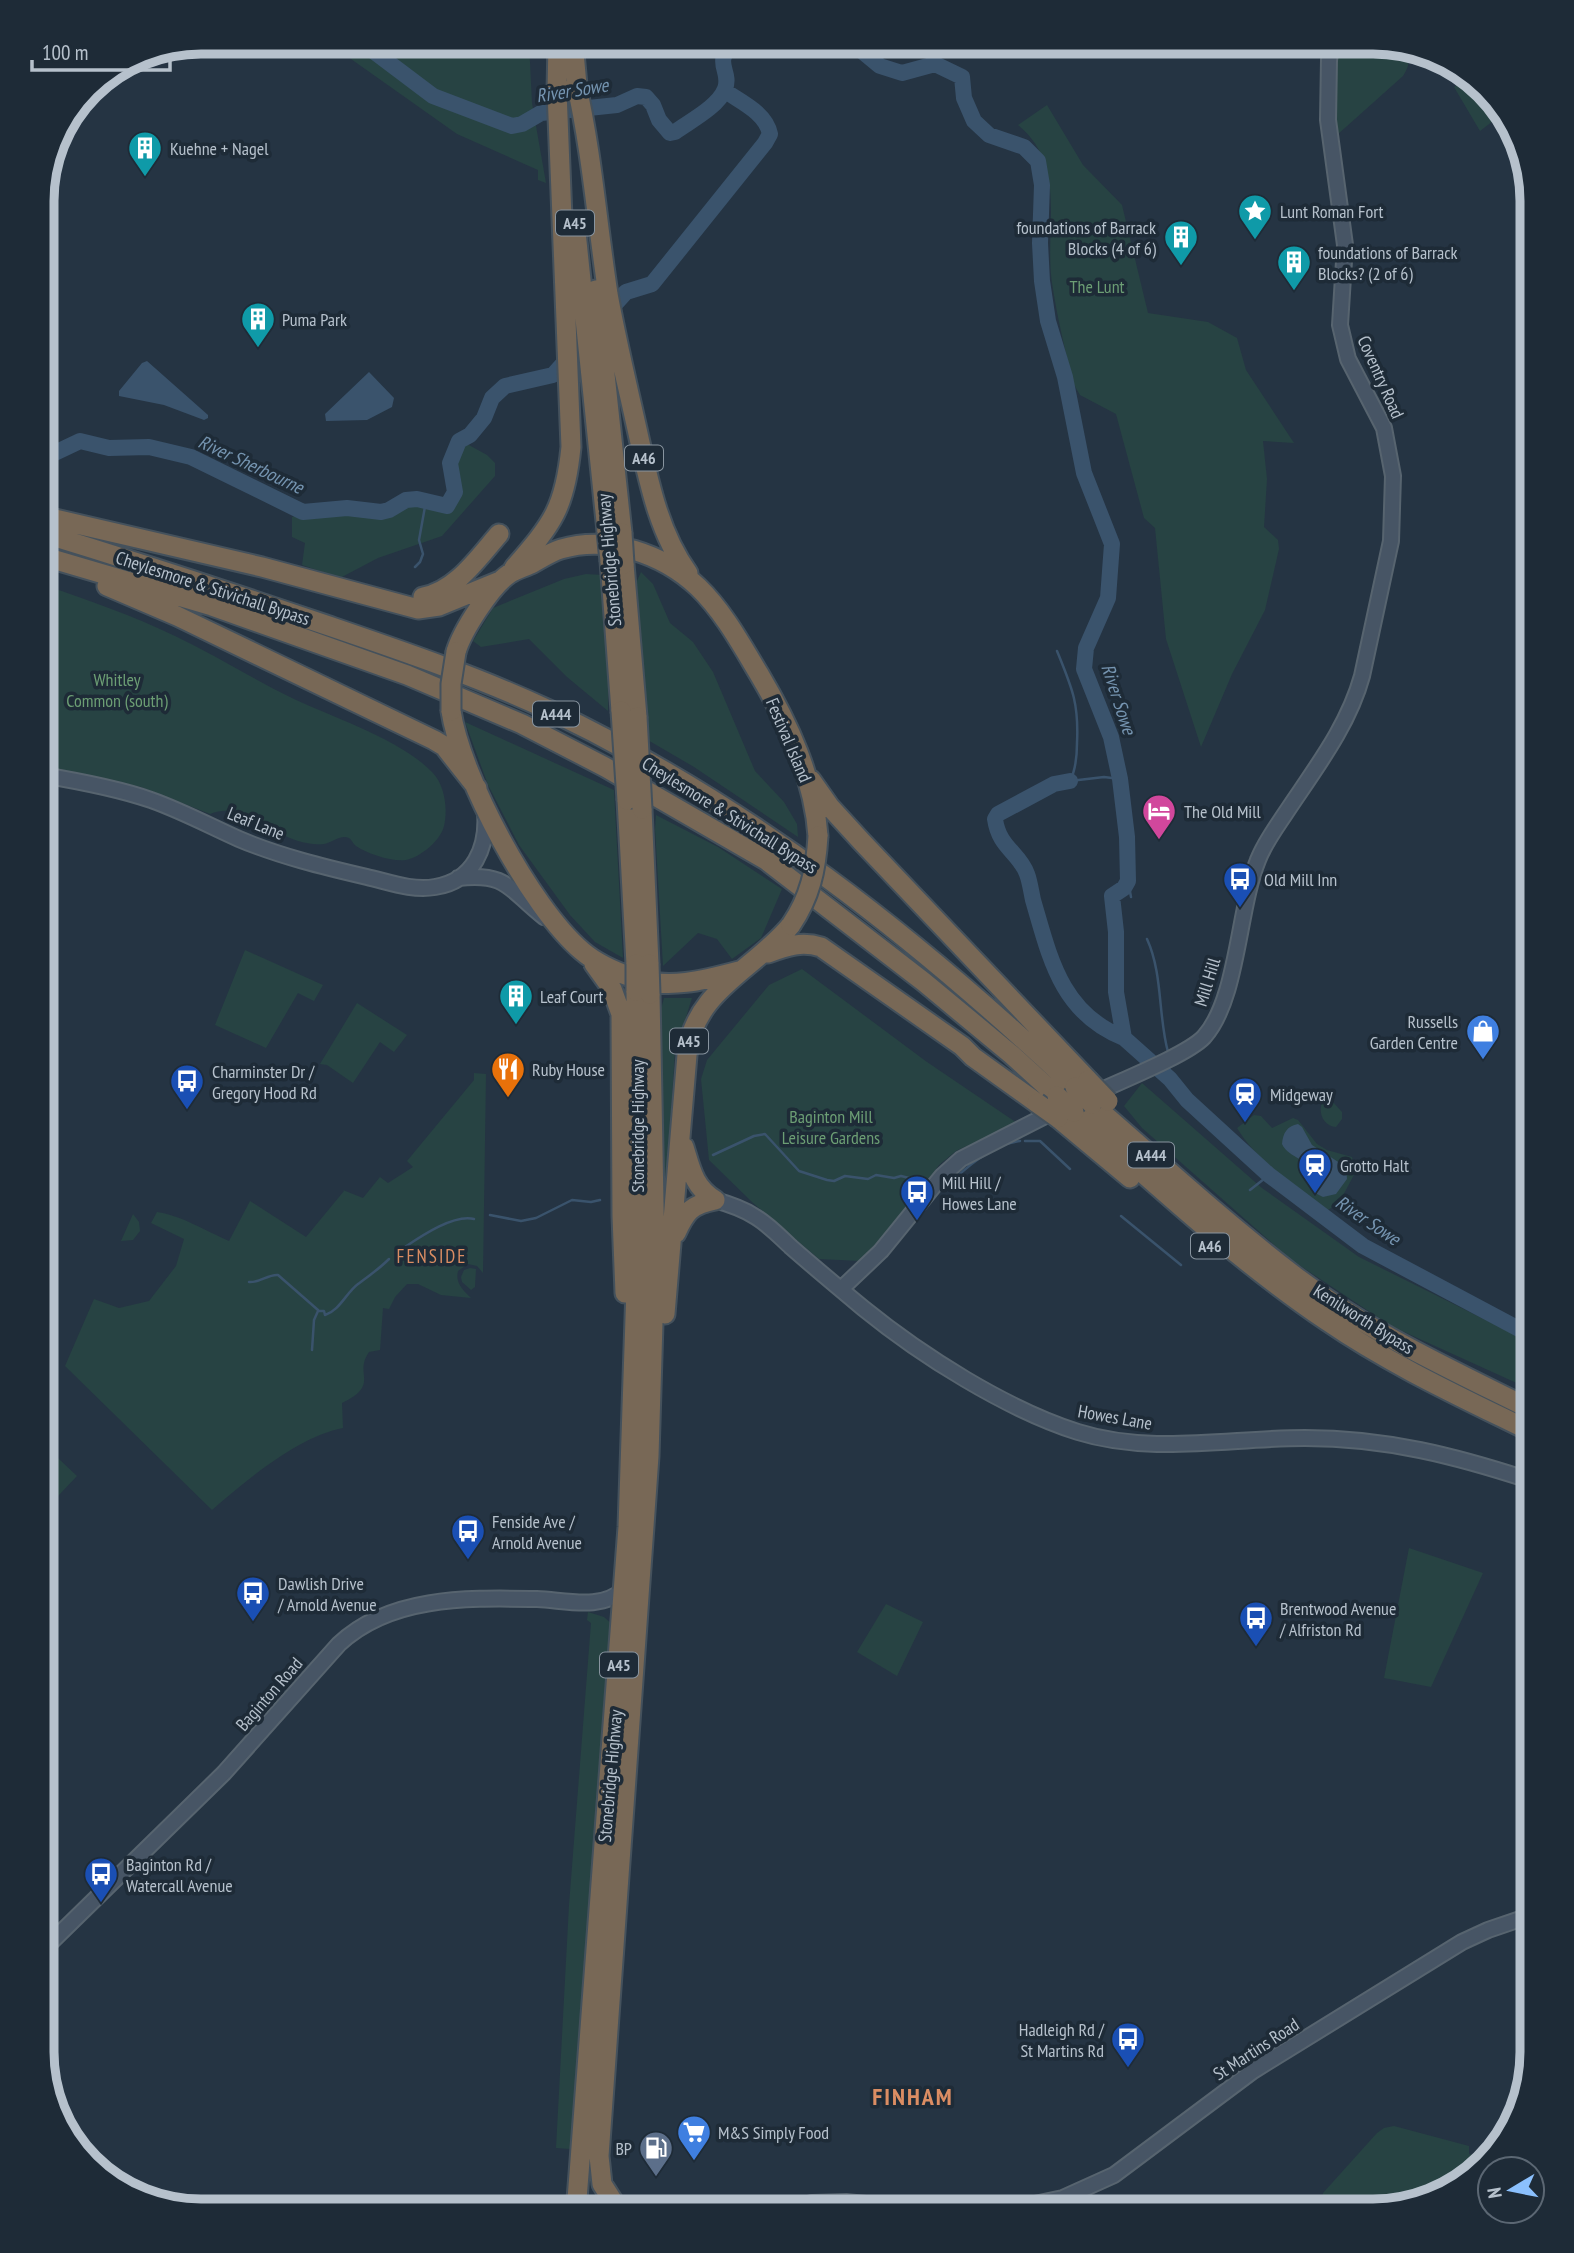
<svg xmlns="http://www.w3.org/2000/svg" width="1574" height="2253" font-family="'PT Sans Narrow',sans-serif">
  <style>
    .green { fill: #274343 }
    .water { fill: #3a536c }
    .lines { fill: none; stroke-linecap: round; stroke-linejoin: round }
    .stream { stroke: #3a536c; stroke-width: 2.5 }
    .river { stroke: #3a536c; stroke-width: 16 }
    .secondary-casing { stroke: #57646f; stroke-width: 18 }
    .highway-casing { stroke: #44515c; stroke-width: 23 }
    .secondary { stroke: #475565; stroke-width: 14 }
    .highway { stroke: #786856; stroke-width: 19 }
    .highway-bridge-casing { stroke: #44515c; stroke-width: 23; stroke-linecap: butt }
    .highway-bridge { stroke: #786856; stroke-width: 19 }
    .labels { text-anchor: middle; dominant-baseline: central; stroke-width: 7; stroke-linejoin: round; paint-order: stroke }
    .shield { fill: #1e2b37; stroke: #88949f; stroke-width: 2 }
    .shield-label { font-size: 16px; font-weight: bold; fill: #b6c1cc }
    .poi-label { font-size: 18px; fill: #b6c1cc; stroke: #1e2b37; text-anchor: start }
    .park-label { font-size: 18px; fill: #6c9e74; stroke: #1e2b37 }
    .street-label { font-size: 18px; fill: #b6c1cc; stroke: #1e2b37 }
    .water-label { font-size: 19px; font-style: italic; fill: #7594b0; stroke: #1e2b37 }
    .neighbourhood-label { font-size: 19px; letter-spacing: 2px; fill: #db8d63; stroke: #1e2b37 }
    .district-label { font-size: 24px; font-weight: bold; letter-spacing: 2px; fill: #db8d63; stroke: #1e2b37 }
    .rim { fill: none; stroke: #b6c1cc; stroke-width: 9 }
  </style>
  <rect width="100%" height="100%" fill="#253443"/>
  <!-- green -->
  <path class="green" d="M327 42H529L532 103 546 183 538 180V170L457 134Z
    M1337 42H1383L1407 50C1410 61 1409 67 1403 76L1337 135 1334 130 1333 66Z
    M1467 77 1507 118 1493 121 1480 131 1454 87Z
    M1047 105 1083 165 1122 205 1148 313 1208 322 1237 338 1246 370 1294 443 1263 441 1267 479 1264 527 1278 540 1279 549 1265 610 1232 674 1201 747 1166 639 1155 528 1144 518 1116 414 1080 395 1073 383C1065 350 1057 316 1052 283 1044 228 1068 166 1018 125Z
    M467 444 487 455 495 463V476L442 536 378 558 340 578 302 565 305 543 292 537V517L301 514 322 516 358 514 379 518 391 515 400 506 411 502 446 512 458 501 461 488C452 472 455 461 461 445Z
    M641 572 653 584 670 623 693 642 713 672 755 771 784 802 797 824 798 837 694 767 646 739 636 583Z
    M586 574 603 575 609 662 608 711 567 677 529 639 481 647 473 641 493 608 564 579Z
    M42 584C87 600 132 615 175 636 215 655 253 679 292 698 334 718 400 739 432 772 445 785 448 809 444 826 441 840 421 857 406 860 392 862 368 854 356 846 353 844 352 840 349 838 341 834 331 843 324 844 316 845 305 843 298 841 269 832 242 801 210 814L141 787 42 767Z
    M465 722 614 790 623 958 595 942 570 915 519 845 488 785Z
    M656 815 718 847 782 889 761 938 732 959 717 939 698 933 663 966 655 829Z
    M245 950 323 985 314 1001 298 993 266 1048 215 1025Z
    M802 969 927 1062 1017 1123 956 1151 939 1165 902 1215 860 1261 819 1259 753 1203 709 1160 701 1079 707 1060 769 985Z
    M664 998H692L675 1052 667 1173 661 1188 660 1013Z
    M357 1003 407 1035 394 1052 380 1042 353 1083 327 1065 320 1064Z
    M474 1073 486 1074 483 1273 477 1266 468 1264 458 1271C455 1283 463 1290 471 1298L441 1295 418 1284H407L395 1297 389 1309 383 1308 380 1350 369 1352C353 1375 381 1384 342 1403L343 1428C297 1437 247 1480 212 1510L65 1366 94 1299 119 1308 149 1301 176 1266 184 1239 151 1223 157 1212C180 1215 206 1231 229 1241L250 1201 306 1237 344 1191 343 1190 363 1198 380 1177 388 1183 413 1167 407 1161 474 1080Z
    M1142 1083 1262 1188 1359 1257 1532 1343V1390L1391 1326 1290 1259 1142 1128 1124 1106Z
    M1323 1101H1332L1342 1112V1119L1336 1127C1323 1126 1317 1111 1323 1101Z
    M1254 1115 1261 1116 1272 1128 1293 1118 1298 1120 1317 1144 1327 1150 1352 1157 1356 1171 1339 1203 1328 1210C1296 1186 1258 1163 1237 1128Z
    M133 1214 139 1222 140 1231 133 1240 121 1241Z
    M470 1268 476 1269 475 1287 471 1290 462 1282 461 1277 464 1270Z
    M42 1443 77 1476 42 1513Z
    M1409 1548 1483 1573 1431 1687 1384 1678Z
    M886 1604 923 1622 897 1676 857 1652Z
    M588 1612 604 1617 613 1625 571 2149 556 2148 569 1905 591 1623 587 1620Z
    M1394 2126 1469 2146V2154L1484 2158 1453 2190 1374 2211H1331L1325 2207 1321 2201 1323 2193 1377 2133 1384 2128Z"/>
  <!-- water -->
  <path class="water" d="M147 361 208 415V418L204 420 164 405 119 396V391L142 363Z
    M369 372 394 398 392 407 367 420 326 421 325 414Z
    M1298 1124 1302 1127 1312 1145 1346 1167 1347 1179 1336 1194 1323 1197 1317 1194C1316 1188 1317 1182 1316 1176 1310 1158 1289 1159 1282 1144 1283 1133 1287 1126 1298 1124Z"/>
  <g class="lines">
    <!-- stream -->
    <path class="stream" d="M415 567 420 562 423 554 419 540 426 501
      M1057 651C1072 688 1079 703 1077 743 1077 757 1076 769 1070 781
      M1070 781 1104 777 1120 779
      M1128 881 1131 897
      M1147 939C1163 974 1158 1016 1168 1052
      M1169 1066 1170 1079
      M1025 1141H1040L1070 1169
      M713 1155 754 1136 765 1134 799 1171 827 1180 834 1181 845 1176 868 1179 876 1175 894 1178 901 1176 917 1180 923 1184
      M939 1190 945 1188C965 1168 991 1145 1020 1141
      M1250 1190 1269 1175
      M490 1215 521 1221 536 1218 572 1200 591 1202 600 1200
      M1121 1216 1181 1265
      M402 1249C420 1237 453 1214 474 1219
      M249 1282C260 1283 268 1274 278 1275L318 1310
      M312 1350 314 1320 318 1311H324L325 1315C340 1310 346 1293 358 1284 369 1276 379 1269 389 1259"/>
    <!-- river -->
    <path class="river" d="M365 42 364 44 433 96 512 126 522 124 541 113 617 105 637 96 646 97 653 105 659 120 670 133 675 132C690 121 718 107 725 89 732 70 712 65 733 42
      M851 42 880 66 902 73 935 64 962 77 964 98 974 121 989 135 1024 147 1038 161 1042 185 1040 243 1042 281 1048 321 1065 377 1084 473 1112 544 1108 598 1086 648 1084 669 1111 737 1120 779 1127 837 1128 881 1124 888 1112 896 1116 932V992L1124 1038 1170 1079 1187 1100 1269 1175 1363 1246 1532 1336
      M606 314 626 292 652 284 765 143 770 134C766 113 741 102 725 91
      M42 459 80 441 109 448 149 447 191 457 303 512 347 508 381 512 389 510 406 500 417 499 447 506 455 492 450 463 459 441 470 435 484 418 492 398 505 386 553 375 592 331
      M1070 781 1054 784 998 814 995 819C999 848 1019 852 1027 874 1030 882 1031 891 1033 900 1050 958 1061 1013 1124 1038"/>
    <!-- secondary casing -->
    <g class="secondary-casing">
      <path id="secondary" d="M42 775C78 781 117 788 151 800 182 811 210 826 239 839 279 856 324 867 367 877 389 882 412 891 435 887 474 881 488 847 485 812
        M458 878C508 872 509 890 544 917
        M1091 1095C1118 1082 1187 1055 1204 1037 1238 999 1238 909 1258 860 1264 844 1275 829 1285 814 1314 770 1348 727 1362 676L1391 541 1393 476 1384 428 1348 359 1340 325 1345 245 1328 120 1329 60 1332 42
        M715 1200C729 1204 742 1208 754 1216 768 1224 779 1236 791 1247 815 1268 839 1288 863 1308 922 1356 1006 1409 1078 1432 1151 1455 1230 1438 1305 1438 1386 1438 1456 1456 1532 1481
        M841 1289 881 1251 942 1176 961 1159 1057 1110
        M42 1951 224 1773 339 1644C391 1595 470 1598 537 1599 565 1600 602 1611 624 1589
        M779 2211 812 2203 846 2202 935 2211
        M1002 2211 1063 2198 1114 2175 1253 2071 1462 1942 1488 1930 1532 1915"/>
    </g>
    <!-- highway casing -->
    <g class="highway-casing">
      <path id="highway" d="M573 42 578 96
        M576 83C592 153 597 223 608 294 616 339 627 384 637 429 648 478 658 532 688 573
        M575 222 607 531
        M596 290 622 533
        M42 516 262 567 418 609 439 606 500 581
        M42 533C137 562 232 593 326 625 402 651 476 676 549 710 750 806 913 935 1075 1087
        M42 556 212 606 407 675 522 724 605 767 766 860 924 982 1012 1055 1057 1096
        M610 561 621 711
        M624 564 637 717
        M514 568C553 523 565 508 571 447L557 91 558 42
        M107 586 177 616 434 740 444 746 477 788
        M423 597C456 591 478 558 499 534
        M456 652C462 631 491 586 509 574 516 569 525 567 533 563 542 558 551 552 561 549 609 535 663 554 698 587 723 611 741 644 759 674 788 723 814 778 818 836
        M451 711C461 777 531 908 582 951 597 964 616 972 634 978 668 990 705 980 739 971
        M811 780 830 807 862 842 1088 1080
        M627 800 636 964
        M642 809 649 964
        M768 953C787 946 802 941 821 947L962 1046 973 1057 1037 1103
        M594 964 612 989 621 1014 622 1216 625 1293
        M1092 1104C1158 1161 1222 1220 1291 1273 1364 1330 1450 1369 1532 1410
        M1074 1112C1155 1184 1237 1260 1327 1321 1391 1365 1463 1398 1532 1432
        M1058 1118 1130 1178
        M684 1147C691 1170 694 1187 715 1200
        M676 1233C686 1211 691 1205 715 1200
        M665 1314 687 1055C694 990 753 971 791 925
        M616 2206 602 2184 599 2156 649 1456 655 1256 650 994
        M573 2211 577 2199 579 2174 628 1527 638 1229 636 991"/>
    </g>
    <!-- secondary -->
    <use href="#secondary" class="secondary"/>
    <!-- highway -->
    <use href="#highway" class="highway"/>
    <!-- highway-bridge casing -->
    <g class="highway-bridge-casing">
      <path id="highway-bridge" d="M607 531 610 561
        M622 533 624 564
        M451 711V684L456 652
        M621 711 627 800
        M637 717 642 809
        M791 925C810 897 816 870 818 836
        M636 964V991
        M649 964 650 994
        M1088 1080 1108 1101
        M1075 1087 1092 1104
        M1057 1096 1074 1112
        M1037 1103 1058 1118"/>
    </g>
    <!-- highway-bridge -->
    <use href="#highway-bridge" class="highway-bridge"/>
  </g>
  <!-- icons -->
  <defs>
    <g id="building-pin" transform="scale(1.75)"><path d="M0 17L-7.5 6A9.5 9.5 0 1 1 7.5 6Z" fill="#0f9aa8" stroke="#1e2b37"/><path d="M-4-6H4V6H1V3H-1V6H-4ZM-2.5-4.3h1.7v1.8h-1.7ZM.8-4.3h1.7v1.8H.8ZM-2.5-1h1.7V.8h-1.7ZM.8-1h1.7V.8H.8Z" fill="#fff"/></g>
    <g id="sight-pin" transform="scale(1.75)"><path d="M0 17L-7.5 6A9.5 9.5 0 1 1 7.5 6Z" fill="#0f9aa8" stroke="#1e2b37"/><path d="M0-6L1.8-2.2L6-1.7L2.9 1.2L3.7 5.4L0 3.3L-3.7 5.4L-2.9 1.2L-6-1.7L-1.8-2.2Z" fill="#fff"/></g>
    <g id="hotel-pin" transform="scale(1.75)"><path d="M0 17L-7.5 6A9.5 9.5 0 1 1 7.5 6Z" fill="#d1479c" stroke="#1e2b37"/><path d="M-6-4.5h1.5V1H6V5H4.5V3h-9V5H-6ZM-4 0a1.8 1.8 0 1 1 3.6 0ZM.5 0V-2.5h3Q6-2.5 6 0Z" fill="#fff"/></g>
    <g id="bus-pin" transform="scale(1.75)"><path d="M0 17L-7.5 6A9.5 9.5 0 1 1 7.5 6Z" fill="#1a4fb4" stroke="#1e2b37"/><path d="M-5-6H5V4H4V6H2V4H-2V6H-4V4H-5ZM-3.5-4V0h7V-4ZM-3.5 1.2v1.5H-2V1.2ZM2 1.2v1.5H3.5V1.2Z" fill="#fff"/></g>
    <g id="shop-pin" transform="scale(1.75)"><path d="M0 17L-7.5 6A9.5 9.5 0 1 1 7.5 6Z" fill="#3f7fe0" stroke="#1e2b37"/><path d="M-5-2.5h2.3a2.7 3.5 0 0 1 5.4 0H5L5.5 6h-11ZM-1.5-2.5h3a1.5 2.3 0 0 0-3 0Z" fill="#fff"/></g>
    <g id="restaurant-pin" transform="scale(1.75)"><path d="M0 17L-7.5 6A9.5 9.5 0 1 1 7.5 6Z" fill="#e8710a" stroke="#1e2b37"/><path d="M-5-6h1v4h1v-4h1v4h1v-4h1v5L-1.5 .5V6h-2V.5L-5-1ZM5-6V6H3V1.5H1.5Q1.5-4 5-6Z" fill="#fff"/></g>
    <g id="station-pin" transform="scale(1.75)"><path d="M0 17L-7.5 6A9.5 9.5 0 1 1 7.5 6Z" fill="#1a4fb4" stroke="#1e2b37"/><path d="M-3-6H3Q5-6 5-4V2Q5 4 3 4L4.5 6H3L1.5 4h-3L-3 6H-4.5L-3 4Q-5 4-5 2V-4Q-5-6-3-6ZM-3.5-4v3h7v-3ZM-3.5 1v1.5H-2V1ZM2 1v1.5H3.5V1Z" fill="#fff"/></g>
    <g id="supermarket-pin" transform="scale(1.75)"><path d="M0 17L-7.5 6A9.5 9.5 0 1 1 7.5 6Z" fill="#3f7fe0" stroke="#1e2b37"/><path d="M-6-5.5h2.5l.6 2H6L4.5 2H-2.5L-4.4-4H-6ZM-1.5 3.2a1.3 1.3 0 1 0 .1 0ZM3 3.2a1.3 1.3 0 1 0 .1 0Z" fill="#fff"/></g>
    <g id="fuel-pin" transform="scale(1.75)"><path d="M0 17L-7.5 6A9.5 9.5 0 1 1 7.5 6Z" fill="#5c6f8a" stroke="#1e2b37"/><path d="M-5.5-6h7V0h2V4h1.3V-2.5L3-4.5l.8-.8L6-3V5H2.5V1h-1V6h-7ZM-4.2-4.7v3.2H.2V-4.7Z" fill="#fff"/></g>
  </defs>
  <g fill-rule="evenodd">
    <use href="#building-pin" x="145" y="148"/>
    <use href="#sight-pin" x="1255" y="211"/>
    <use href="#building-pin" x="1181" y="237"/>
    <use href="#building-pin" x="1294" y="262"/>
    <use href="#building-pin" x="258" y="319"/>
    <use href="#hotel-pin" x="1159" y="811"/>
    <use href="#bus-pin" x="1240" y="879"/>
    <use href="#building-pin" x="516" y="996"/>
    <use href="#shop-pin" x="1483" y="1031"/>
    <use href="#restaurant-pin" x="508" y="1069"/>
    <use href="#bus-pin" x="187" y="1081"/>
    <use href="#station-pin" x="1245" y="1094"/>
    <use href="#station-pin" x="1315" y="1165"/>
    <use href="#bus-pin" x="917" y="1192"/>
    <use href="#bus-pin" x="468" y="1531"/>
    <use href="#bus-pin" x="253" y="1593"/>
    <use href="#bus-pin" x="1256" y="1618"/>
    <use href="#bus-pin" x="101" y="1874"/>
    <use href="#bus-pin" x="1128" y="2039"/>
    <use href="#supermarket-pin" x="694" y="2132"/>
    <use href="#fuel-pin" x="656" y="2148"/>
  </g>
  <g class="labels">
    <!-- shield labels -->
    <g class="shield">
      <rect x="556" y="210.5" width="38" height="25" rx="5"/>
      <rect x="625" y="445.5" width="38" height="25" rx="5"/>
      <rect x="533" y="701.5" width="46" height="25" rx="5"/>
      <rect x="670" y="1028.5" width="38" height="25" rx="5"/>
      <rect x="1128" y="1142.5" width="46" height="25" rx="5"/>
      <rect x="1191" y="1233.5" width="38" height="25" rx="5"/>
      <rect x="600" y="1652.5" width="38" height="25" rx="5"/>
    </g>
    <g class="shield-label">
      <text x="575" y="223">A45</text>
      <text x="644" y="458">A46</text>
      <text x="556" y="714">A444</text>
      <text x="689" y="1041">A45</text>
      <text x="1151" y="1155">A444</text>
      <text x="1210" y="1246">A46</text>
      <text x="619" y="1665">A45</text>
    </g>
    <!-- poi labels -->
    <g class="poi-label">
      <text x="170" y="148">Kuehne + Nagel</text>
      <text x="1280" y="211">Lunt Roman Fort</text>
      <text x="1156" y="227" text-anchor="end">foundations of Barrack<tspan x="1156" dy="21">Blocks (4 of 6)</tspan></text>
      <text x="1318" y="252">foundations of Barrack<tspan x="1318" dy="21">Blocks? (2 of 6)</tspan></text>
      <text x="282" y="319">Puma Park</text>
      <text x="1184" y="811">The Old Mill</text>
      <text x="1264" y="879">Old Mill Inn</text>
      <text x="540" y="996">Leaf Court</text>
      <text x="1458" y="1021" text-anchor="end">Russells<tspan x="1458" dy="21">Garden Centre</tspan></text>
      <text x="532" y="1069">Ruby House</text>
      <text x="212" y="1071">Charminster Dr /<tspan x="212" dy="21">Gregory Hood Rd</tspan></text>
      <text x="1270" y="1094">Midgeway</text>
      <text x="1340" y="1165">Grotto Halt</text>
      <text x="942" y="1182">Mill Hill /<tspan x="942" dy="21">Howes Lane</tspan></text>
      <text x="492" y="1521">Fenside Ave /<tspan x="492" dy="21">Arnold Avenue</tspan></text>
      <text x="278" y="1583">Dawlish Drive<tspan x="278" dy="21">/ Arnold Avenue</tspan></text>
      <text x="1280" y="1608">Brentwood Avenue<tspan x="1280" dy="21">/ Alfriston Rd</tspan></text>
      <text x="126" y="1864">Baginton Rd /<tspan x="126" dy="21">Watercall Avenue</tspan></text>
      <text x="1104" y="2029" text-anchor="end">Hadleigh Rd /<tspan x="1104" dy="21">St Martins Rd</tspan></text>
      <text x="718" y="2132">M&amp;S Simply Food</text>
      <text x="632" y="2148" text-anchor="end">BP</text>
    </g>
    <!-- park labels -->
    <g class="park-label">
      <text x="1097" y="286">The Lunt</text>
      <text x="117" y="679">Whitley<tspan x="117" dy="21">Common (south)</tspan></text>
      <text x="831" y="1116">Baginton Mill<tspan x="831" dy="21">Leisure Gardens</tspan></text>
    </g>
    <!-- street labels -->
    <g class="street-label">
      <text transform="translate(1381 377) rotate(66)">Coventry Road</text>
      <text transform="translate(609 560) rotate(-95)">Stonebridge Highway</text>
      <text transform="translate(213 588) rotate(18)">Cheylesmore &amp; Stivichall Bypass</text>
      <text transform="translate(789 740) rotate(67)">Festival Island</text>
      <text transform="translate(730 815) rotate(32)">Cheylesmore &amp; Stivichall Bypass</text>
      <text transform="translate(256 823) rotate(22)">Leaf Lane</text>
      <text transform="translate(1207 982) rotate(-73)">Mill Hill</text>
      <text transform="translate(637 1126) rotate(-90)">Stonebridge Highway</text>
      <text transform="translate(1364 1319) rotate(32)">Kenilworth Bypass</text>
      <text transform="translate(1115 1417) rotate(10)">Howes Lane</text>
      <text transform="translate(269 1694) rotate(-49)">Baginton Road</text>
      <text transform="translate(610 1776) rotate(-85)">Stonebridge Highway</text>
      <text transform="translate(1256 2049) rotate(-33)">St Martins Road</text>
    </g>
    <!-- water labels -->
    <g class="water-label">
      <text transform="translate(572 90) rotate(-9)">River Sowe</text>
      <text transform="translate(251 464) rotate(25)">River Sherbourne</text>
      <text transform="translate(1119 699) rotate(72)">River Sowe</text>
      <text transform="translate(1368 1220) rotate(34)">River Sowe</text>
    </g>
    <!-- neighbourhood labels -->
    <g class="neighbourhood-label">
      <text x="432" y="1256">FENSIDE</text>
    </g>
    <!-- district labels -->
    <g class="district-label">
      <text x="913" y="2096">FINHAM</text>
    </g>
  </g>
  <!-- crop -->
  <path d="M0 0H1574V2253H0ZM201 54H1373A147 147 0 0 1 1520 201V2052A147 147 0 0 1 1373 2199H201A147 147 0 0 1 54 2052V201A147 147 0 0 1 201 54Z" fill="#1e2b37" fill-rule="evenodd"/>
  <path class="rim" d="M201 54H1373A147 147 0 0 1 1520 201V2052A147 147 0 0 1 1373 2199H201A147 147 0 0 1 54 2052V201A147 147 0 0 1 201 54Z"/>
  <!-- north arrow -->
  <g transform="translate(1511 2190) rotate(260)"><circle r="33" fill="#1e2b37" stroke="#5b6773" stroke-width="2"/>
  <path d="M0-5L12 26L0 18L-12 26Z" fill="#8bc0fd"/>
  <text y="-10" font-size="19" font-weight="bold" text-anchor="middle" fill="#b6c1cc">N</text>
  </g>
  <!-- scale -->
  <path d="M32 60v10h138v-10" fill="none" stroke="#b6c1cc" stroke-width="3.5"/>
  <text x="42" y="60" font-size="21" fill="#b6c1cc" stroke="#1e2b37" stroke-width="5" paint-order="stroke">100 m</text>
</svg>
